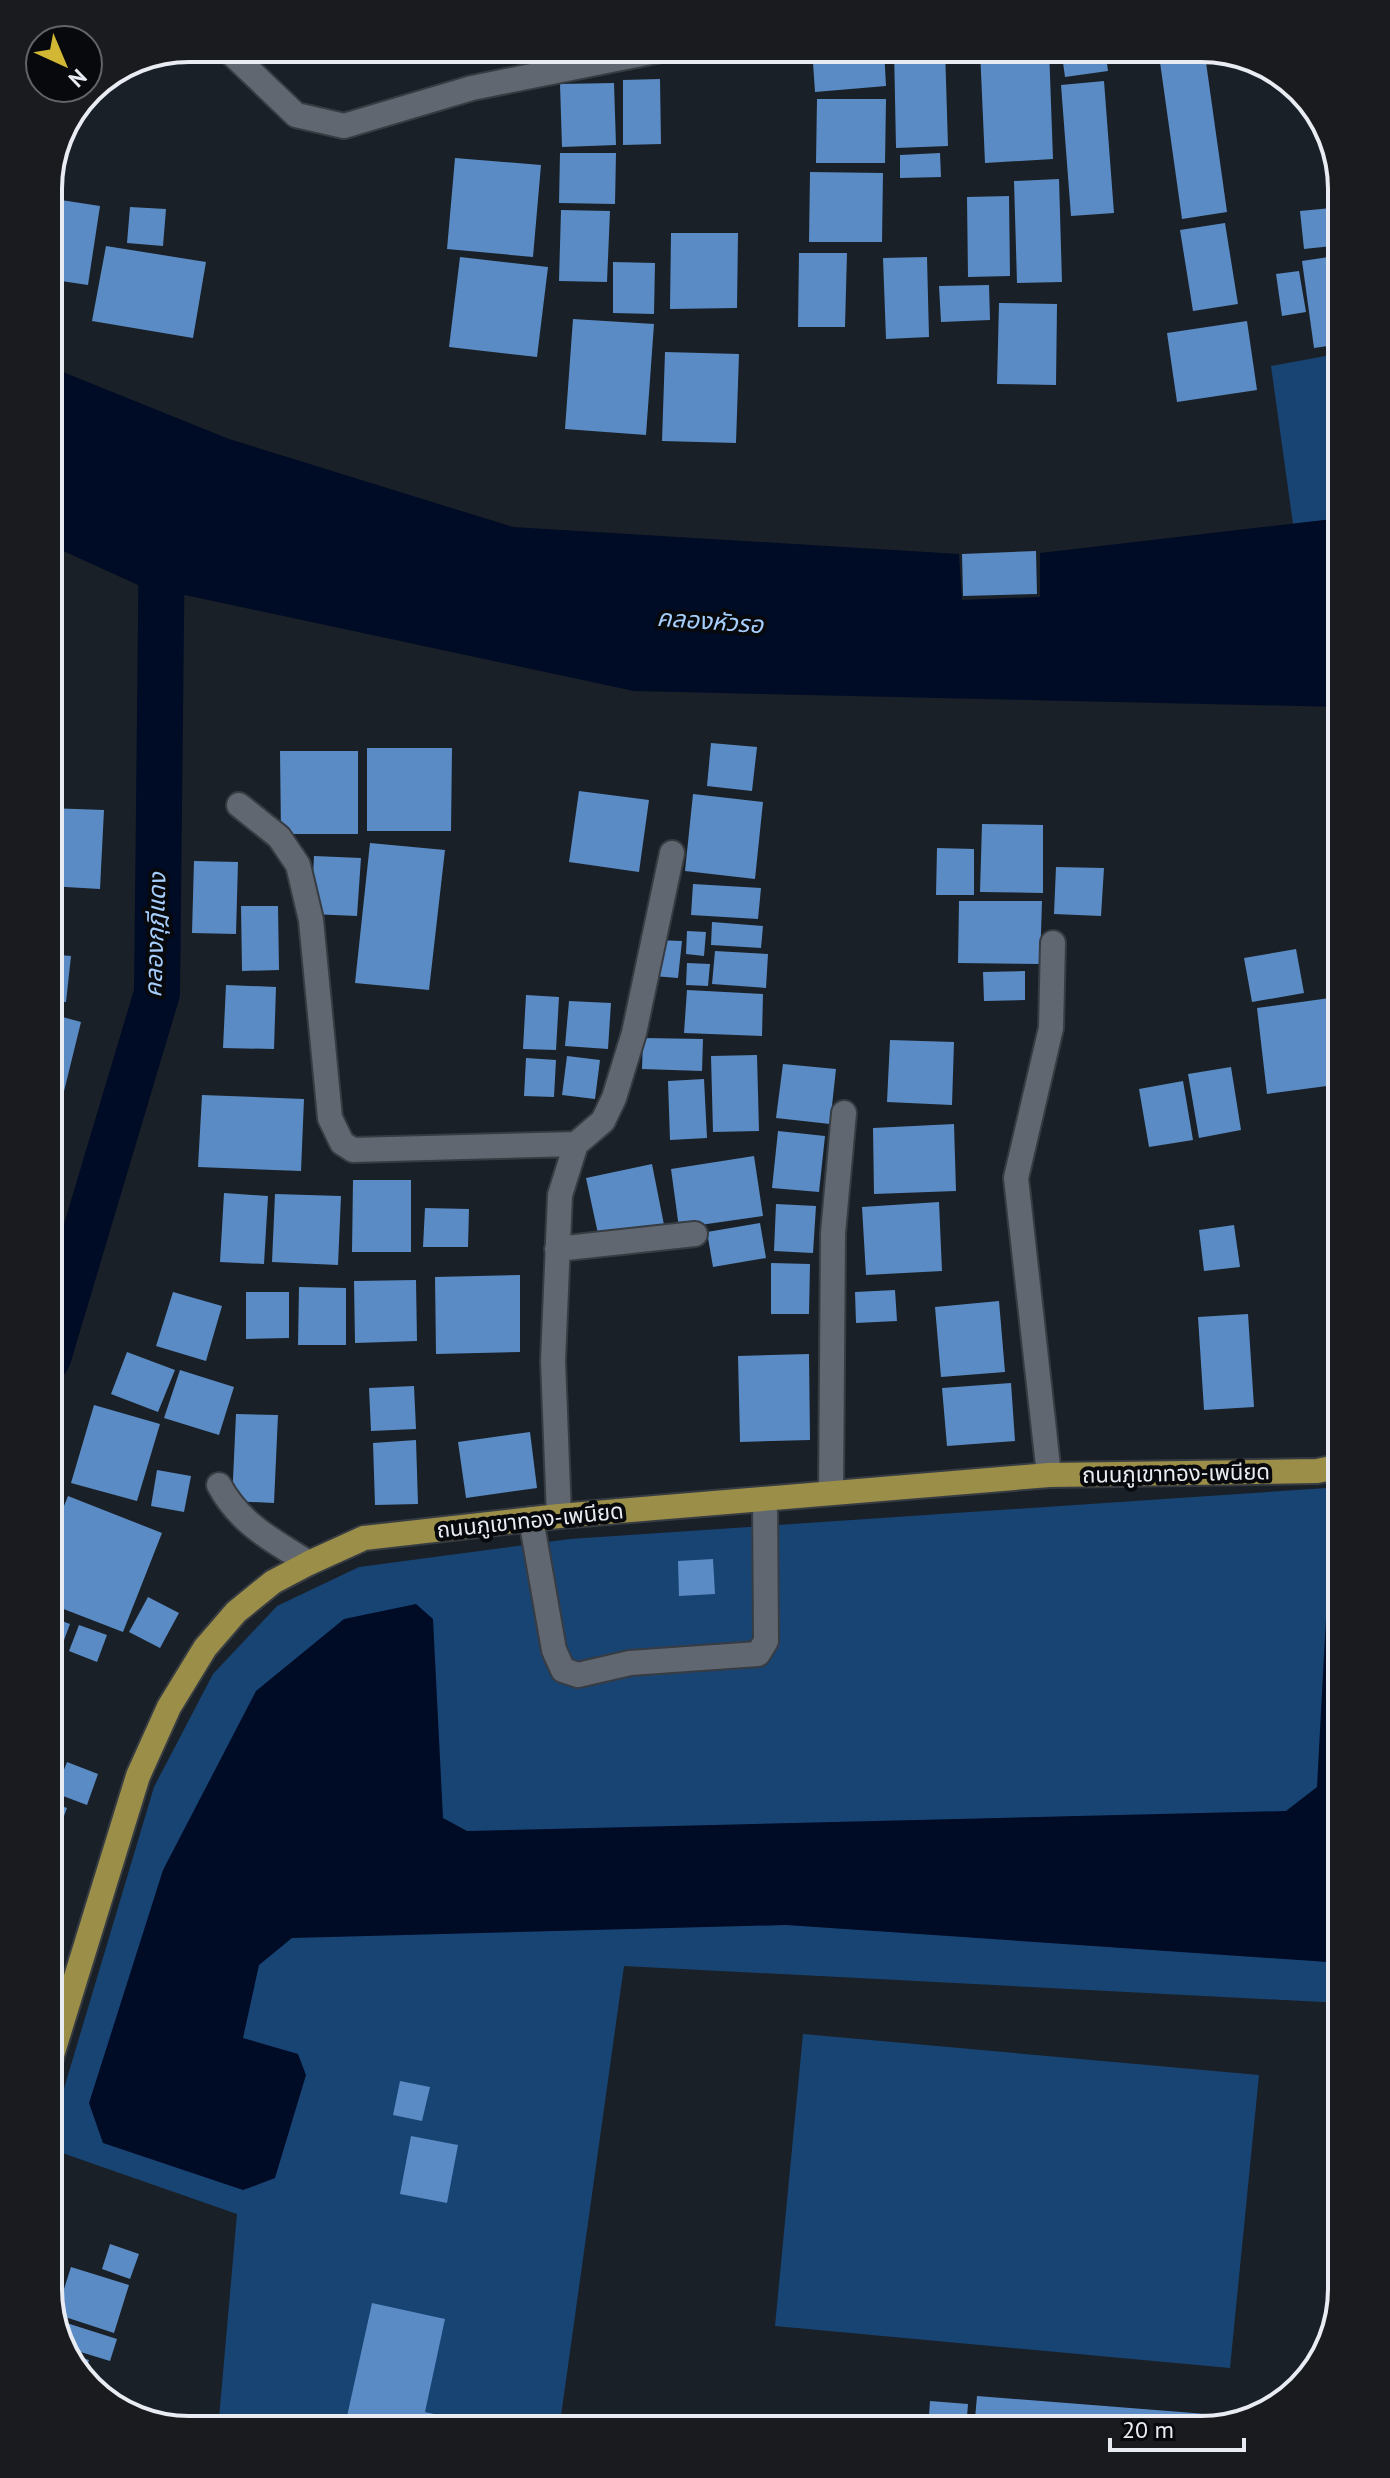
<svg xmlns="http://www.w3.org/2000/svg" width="1390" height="2478" font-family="'PT Sans','Noto Sans Thai',sans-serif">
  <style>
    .green { fill: #184474 }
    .water { fill: #000b25 }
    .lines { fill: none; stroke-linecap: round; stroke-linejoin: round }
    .canal { stroke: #000b25; stroke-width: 46 }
    .building { fill: #5a8bc4 }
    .minor-casing { stroke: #373c42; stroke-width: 28 }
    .major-casing { stroke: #373c42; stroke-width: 28 }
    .minor { stroke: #606770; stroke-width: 24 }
    .major { stroke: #9b8e49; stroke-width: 24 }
    .labels { text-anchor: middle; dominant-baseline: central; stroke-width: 8; stroke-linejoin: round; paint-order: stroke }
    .street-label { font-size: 22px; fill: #e9edf3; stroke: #07090d }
    .water-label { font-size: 24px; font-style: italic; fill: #a7cffe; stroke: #07090d }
    .rim { fill: none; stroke: #e9edf3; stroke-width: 4 }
  </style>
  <rect width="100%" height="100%" fill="#1a2027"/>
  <!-- green -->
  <path class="green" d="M1342 353V518L1293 524 1271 366Z
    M1342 1487V2003L624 1966 559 2430H218L237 2214 48 2148V2142L154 1787 213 1674 277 1606 359 1567 570 1539Z
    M803 2034 1259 2075 1230 2368 775 2326Z"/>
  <!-- water -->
  <path class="water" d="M48 366 229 439 513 527 959 554 962 600 1040 597V553L1342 518V707L634 691 138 585 48 544Z
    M1342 1528V1963L786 1925 292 1938 259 1965 243 2038 298 2054 306 2075 275 2178 243 2190 103 2143 89 2103 163 1870 256 1691 344 1619 416 1604 433 1619 443 1818 467 1831 1286 1811 1317 1787 1330 1542Z"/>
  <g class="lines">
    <!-- canal -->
    <path class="canal" d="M48 1358 157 993 162 529"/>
  </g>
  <!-- building -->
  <path class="building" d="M306 48H347V49L308 58Z
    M812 48H884L886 86 815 92Z
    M894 48H945L948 146 896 148Z
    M1049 48 1053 159 985 163 980 50Z
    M1061 48H1105L1108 71 1065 77Z
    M1158 48H1204L1227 212 1182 219Z
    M660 79 661 144 623 145V80Z
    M1104 81 1114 213 1071 216 1061 85Z
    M614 83 616 145 562 147 560 84Z
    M817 99H886L885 163H816Z
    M560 153H616L615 204 559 203Z
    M940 153 941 177 900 178V155Z
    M455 158 541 165 533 257 447 249Z
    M810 172 883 173 882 242H809Z
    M1059 179 1062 282 1017 283 1014 181Z
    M1009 196 1010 276 968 277 967 197Z
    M48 198 100 206 88 285 48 279Z
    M130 207 166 209 163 246 127 243Z
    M1342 207V245L1304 249 1300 211Z
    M561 210 610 211 607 282 559 281Z
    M1225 223 1238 304 1193 311 1180 230Z
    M671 233H738L737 308 670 309Z
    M106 246 206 262 193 338 92 321Z
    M799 253H847L845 327H798Z
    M1342 255V344L1314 348 1302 261Z
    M460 257 548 267 537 357 449 347Z
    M927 257 929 337 886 339 883 258Z
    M613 262 655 263 654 314 613 313Z
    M1299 271 1306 312 1282 316 1276 274Z
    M989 285 990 320 941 322 939 286Z
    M999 303 1057 304 1056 385 997 384Z
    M573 319 654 324 646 435 565 429Z
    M1247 321 1257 390 1177 402 1167 333Z
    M665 352 739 354 736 443 662 441Z
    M1036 551 1037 594 963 596 962 554Z
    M711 743 757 747 752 791 707 786Z
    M367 748H452L451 831H367Z
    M280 751H358V834H281Z
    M579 791 649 800 639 872 569 862Z
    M693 794 763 802 755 879 685 871Z
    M48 808 104 810 100 889 48 886Z
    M982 824 1043 825V893L980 892Z
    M370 843 445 850 429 990 355 983Z
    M937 848 974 849V895H936Z
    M314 856 361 858 357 916 311 914Z
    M194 861 238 862 236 934 192 933Z
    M1056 867 1104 868 1101 916 1054 914Z
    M693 884 761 888 758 919 691 915Z
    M959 901H1042L1040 964 958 963Z
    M241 906H278L279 970 242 971Z
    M712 922 763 926 761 948 711 945Z
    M687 931 706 932 704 956 686 954Z
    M655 940 682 941 678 978 653 976Z
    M1296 949 1304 993 1252 1002 1244 958Z
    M715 951 768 954 766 988 712 984Z
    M48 954 71 956 66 1002 48 1001Z
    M687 963 710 964 708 986 686 985Z
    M1025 971V1000L984 1001 983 972Z
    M226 985 276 987 274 1049 223 1048Z
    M687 990 763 994 762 1036 684 1033Z
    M526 995 559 997 556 1050 523 1049Z
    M1330 998 1342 1084 1267 1094 1257 1008Z
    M569 1001 611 1003 608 1049 565 1046Z
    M48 1013 81 1022 55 1128 48 1126Z
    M643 1038 703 1039 702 1071 642 1069Z
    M890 1040 954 1042 952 1105 887 1102Z
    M757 1055 759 1131 713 1132 711 1056Z
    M567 1056 600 1060 595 1099 562 1095Z
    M526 1058 556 1060 554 1097 524 1096Z
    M783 1064 836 1069 830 1124 776 1118Z
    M1231 1067 1241 1130 1199 1138 1188 1074Z
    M704 1079 707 1138 670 1140 668 1081Z
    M1183 1081 1193 1140 1149 1147 1139 1089Z
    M202 1095 304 1099 301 1171 198 1167Z
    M954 1124 956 1191 874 1194 873 1128Z
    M778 1131 825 1136 819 1192 772 1188Z
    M754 1156 763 1216 679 1228 671 1169Z
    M652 1164 665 1230 600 1243 586 1178Z
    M353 1180H411V1252H352Z
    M224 1193 268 1196 264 1264 220 1262Z
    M275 1194 341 1196 338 1265 272 1262Z
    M939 1202 942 1271 866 1275 862 1207Z
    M776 1204 816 1206 813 1253 774 1251Z
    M425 1208 469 1209 468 1247H423Z
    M760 1223 766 1258 713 1267 707 1232Z
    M1234 1225 1240 1267 1204 1271 1199 1230Z
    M771 1263 810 1264 809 1314H771Z
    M520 1275V1352L436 1354 435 1277Z
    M416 1280 417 1341 355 1343 354 1281Z
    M299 1287 346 1288V1345H298Z
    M895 1290 897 1321 856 1323 855 1292Z
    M173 1292 222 1306 206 1361 156 1346Z
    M246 1292H289V1338L246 1339Z
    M999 1301 1005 1372 941 1377 935 1307Z
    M1248 1314 1254 1407 1204 1410 1198 1317Z
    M127 1352 175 1370 158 1412 111 1394Z
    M809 1354 810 1440 740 1442 738 1356Z
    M180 1370 234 1387 219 1435 164 1418Z
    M1011 1383 1015 1441 947 1446 942 1388Z
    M414 1386 416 1429 371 1431 369 1388Z
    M94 1405 160 1424 137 1501 71 1483Z
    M236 1414 278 1415 274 1503 232 1501Z
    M530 1432 537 1488 466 1498 458 1442Z
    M416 1440 418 1504 375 1505 373 1443Z
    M157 1470 191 1476 184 1512 151 1506Z
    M68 1496 162 1533 123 1632 48 1603V1546Z
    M713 1559 715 1594 679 1596 678 1561Z
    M148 1597 179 1613 160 1648 129 1632Z
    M48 1616 70 1624 48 1683Z
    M79 1625 107 1635 97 1662 69 1651Z
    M67 1762 98 1774 87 1805 55 1793Z
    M48 1801 67 1808 55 1840 48 1837Z
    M400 2081 430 2087 422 2121 393 2115Z
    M411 2136 458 2145 447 2203 400 2194Z
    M110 2244 139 2254 130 2279 102 2269Z
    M48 2264 57 2266 49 2296 48 2289Z
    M71 2267 129 2285 114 2333 56 2314Z
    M372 2303 445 2319 425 2412 479 2424 478 2430H344Z
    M54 2319 117 2339 110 2361 61 2346Z
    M67 2353 89 2360 84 2375Z
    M977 2396 1257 2418 1201 2430H974Z
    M930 2401 968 2404 966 2430H928Z"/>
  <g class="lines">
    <!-- minor casing -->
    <g class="minor-casing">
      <path id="minor" d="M226 48 296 115 344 126 472 88 671 48
        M239 805 279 837 298 865 311 920 330 1118 342 1143 353 1150 576 1144 603 1121 614 1098 634 1033 672 853
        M557 1249 695 1234
        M1049 1475 1016 1178 1051 1028 1053 943
        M219 1485C239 1523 273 1541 309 1563
        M831 1493 833 1233 844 1113
        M559 1516 553 1361 560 1195 576 1144
        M531 1519 554 1650 563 1670 578 1675 630 1663 758 1654 766 1641 765 1499"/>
    </g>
    <!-- major casing -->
    <g class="major-casing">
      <path id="major" d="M48 2068 138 1776 169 1707 205 1648 236 1612 273 1582 309 1563 364 1538 559 1516 1049 1475 1317 1471 1342 1466"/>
    </g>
    <!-- minor -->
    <use href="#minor" class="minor"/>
    <!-- major -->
    <use href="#major" class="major"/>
  </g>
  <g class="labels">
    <!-- street labels -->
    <g class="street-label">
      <text transform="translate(1176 1473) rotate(-1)">ถนนภูเขาทอง-เพนียด</text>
      <text transform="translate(530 1520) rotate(-6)">ถนนภูเขาทอง-เพนียด</text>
    </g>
    <!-- water labels -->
    <g class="water-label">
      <text transform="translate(710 621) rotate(4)">คลองหัวรอ</text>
      <text transform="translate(155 935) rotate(-88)">คลองกุฎีแดง</text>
    </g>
  </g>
  <!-- crop -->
  <path d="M0 0H1390V2478H0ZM189 62H1201A127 127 0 0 1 1328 189V2289A127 127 0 0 1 1201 2416H189A127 127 0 0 1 62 2289V189A127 127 0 0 1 189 62Z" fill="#191b1f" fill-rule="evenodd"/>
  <path class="rim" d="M189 62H1201A127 127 0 0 1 1328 189V2289A127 127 0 0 1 1201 2416H189A127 127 0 0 1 62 2289V189A127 127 0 0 1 189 62Z"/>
  <!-- north arrow -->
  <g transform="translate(64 64) rotate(136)"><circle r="38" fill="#07090d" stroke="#616469" stroke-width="2"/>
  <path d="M0-6L14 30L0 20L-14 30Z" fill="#d2b735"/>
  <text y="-12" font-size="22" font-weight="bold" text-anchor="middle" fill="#e9edf3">N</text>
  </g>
  <!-- scale -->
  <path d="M1110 2438v12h134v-12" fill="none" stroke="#e9edf3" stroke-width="4"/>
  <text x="1122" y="2438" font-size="24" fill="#e9edf3" stroke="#07090d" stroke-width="6" paint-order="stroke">20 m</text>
</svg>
